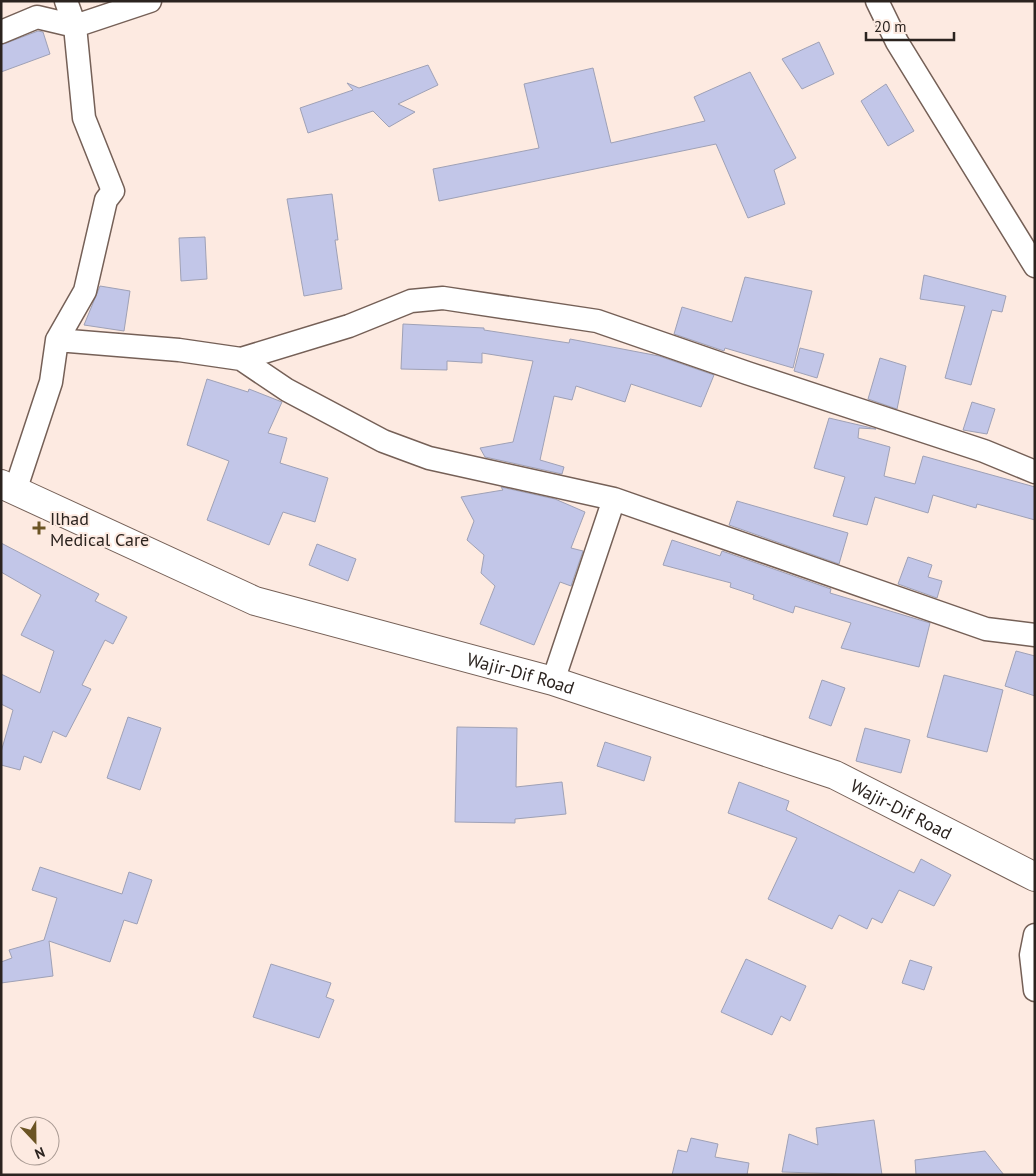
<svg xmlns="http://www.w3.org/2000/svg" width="1036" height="1176" font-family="'PT Sans',sans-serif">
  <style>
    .building { fill: #c2c6e8; stroke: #9fa1b6 }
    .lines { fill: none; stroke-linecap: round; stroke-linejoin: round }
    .minor-casing { stroke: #756057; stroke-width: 25 }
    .secondary-casing { stroke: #756057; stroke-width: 30 }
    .minor { stroke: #fff; stroke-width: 22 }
    .secondary { stroke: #fff; stroke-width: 28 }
    .poi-dot { fill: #6b5424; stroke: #fdeae1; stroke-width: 2 }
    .labels { text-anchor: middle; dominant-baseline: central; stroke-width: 4; stroke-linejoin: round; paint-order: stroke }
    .poi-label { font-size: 18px; fill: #2b231f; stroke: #fdeae1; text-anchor: start }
    .street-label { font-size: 18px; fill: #2b231f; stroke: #fdeae1 }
  </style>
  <rect width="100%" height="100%" fill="#fdeae1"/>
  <!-- building -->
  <path class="building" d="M38 31 43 32 50 54 1 72V45Z
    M819 42 834 74 802 89 782 59Z
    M428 65 438 85 398 104 415 112 389 127 373 111 308 133 300 108 353 90 347 83 359 88Z
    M593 68 611 143 705 121 694 97 750 72 796 158 774 170 785 204 748 218 716 144 439 201 433 169 539 148 524 84Z
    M886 84 914 131 888 146 861 101Z
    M332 194 338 240H335L342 289 304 296 287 199Z
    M205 237 207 279 181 281 179 238Z
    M924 275 1006 296 1002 312 992 310 971 385 945 378 965 306 920 299Z
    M745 277 812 291 793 368 725 348 724 351 674 334 682 307 732 322Z
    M100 286 130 291 124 331 84 325Z
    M403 324 484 328V330L569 343 570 339 659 356 714 375 701 407 631 384 625 402 576 386 572 400 554 396 540 460 564 467 562 474 485 457 480 448 513 442 533 361 482 353V363L447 361V370L401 369Z
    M800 348 824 354 817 378 794 371Z
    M880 358 906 366 897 409 868 399Z
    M207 379 248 392 249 389 282 402 268 433 287 438 280 463 328 478 315 522 283 512 269 545 207 520 229 461 187 445Z
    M972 402 995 409 987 434 963 430Z
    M829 418 876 429 859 428 858 438 890 447 884 476 915 484 923 456 1035 487V520L977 504 976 508 933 495 928 513 875 497 867 525 833 516 845 477 814 468Z
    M501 487 555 499 585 512 571 548 583 551 571 586 560 582 534 645 480 624 495 586 481 573 484 555 467 540 474 521 461 497 503 490Z
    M737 501 848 533 839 564 729 525Z
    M672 540 720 556 722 551 831 589 830 593 930 623 919 667 841 648 851 623 795 606 793 613 753 599 754 595 730 587 731 583 663 565Z
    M1 543 99 594 95 601 127 617 113 644 105 640 82 685 91 689 66 737 53 731 41 763 24 756 20 770 1 765V752L13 710 1 704V674L40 693 54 651 21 635 41 595 1 572Z
    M317 544 356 559 348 581 309 565Z
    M908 557 932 565 928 577 942 581 937 598 898 584Z
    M1016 651 1035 656V696L1005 686Z
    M944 675 1003 690 987 752 927 737Z
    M822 680 845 688 831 726 809 718Z
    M128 717 161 728 140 790 107 778Z
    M457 727 517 728 516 787 562 782 566 814 515 819V823L455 822Z
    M865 728 910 740 901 773 856 761Z
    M605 742 651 757 644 781 597 766Z
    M739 782 789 801 786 810 914 873 921 859 951 875 934 906 899 890 882 923 872 918 867 929 839 915 832 929 768 899 797 838 728 813Z
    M40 867 122 894 129 872 152 880 137 924 124 920 110 962 49 941 53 976 1 983V962L12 958 9 950 44 940 57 898 32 890Z
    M746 959 806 986 790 1021 781 1016 772 1035 721 1012Z
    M910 960 932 967 924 990 902 983Z
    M271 964 331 983 326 997 334 1000 319 1038 253 1017Z
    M874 1120 882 1175 782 1172 789 1134 818 1145 816 1128Z
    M691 1138 718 1144 715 1157 749 1163 747 1175H672L678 1150 687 1152Z
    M985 1151 1004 1175H916L915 1160Z"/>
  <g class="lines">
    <!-- minor casing -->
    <g class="minor-casing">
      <path id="minor" d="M877 1 897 42 1035 266
        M1 32 37 17 75 26 150 1
        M57 340 179 350 241 359 349 326 411 301 443 298 597 321 747 373 984 451 1035 472
        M241 359 287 390 383 441 429 458 614 499 986 629 1035 635
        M15 491 51 382 57 340 85 291 106 200 113 191 84 118 75 26 66 1
        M553 681 614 499
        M1035 935 1031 955 1035 990"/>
    </g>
    <!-- secondary casing -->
    <g class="secondary-casing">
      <g id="secondary">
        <path id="s1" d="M1 484 255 601 553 681 835 775 1035 877"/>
      </g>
    </g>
    <!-- minor -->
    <use href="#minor" class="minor"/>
    <!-- secondary -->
    <use href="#secondary" class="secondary"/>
  </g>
  <!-- markers -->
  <path class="poi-dot" d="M36.5 520.5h5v5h5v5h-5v5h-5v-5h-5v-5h5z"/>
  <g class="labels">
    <!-- poi labels -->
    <g class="poi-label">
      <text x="50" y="518">Ilhad<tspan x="50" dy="21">Medical Care</tspan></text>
    </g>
    <!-- street labels -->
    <g class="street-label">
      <text stroke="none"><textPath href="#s1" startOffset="555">Wajir-Dif Road</textPath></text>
      <text stroke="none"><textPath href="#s1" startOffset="960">Wajir-Dif Road</textPath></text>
    </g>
  </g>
  <!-- border -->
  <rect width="1036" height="1176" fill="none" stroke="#2b231f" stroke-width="5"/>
  <!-- north arrow -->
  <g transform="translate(35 1141) rotate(158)"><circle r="24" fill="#fdeae1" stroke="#a99a93"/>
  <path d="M0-4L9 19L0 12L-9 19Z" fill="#6b5424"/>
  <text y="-8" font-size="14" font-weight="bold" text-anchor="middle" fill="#2b231f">N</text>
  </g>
  <!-- scale -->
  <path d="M866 32v8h88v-8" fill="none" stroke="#2b231f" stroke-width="2.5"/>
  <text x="874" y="32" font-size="15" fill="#2b231f" stroke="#fdeae1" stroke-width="4" paint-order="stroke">20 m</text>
</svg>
